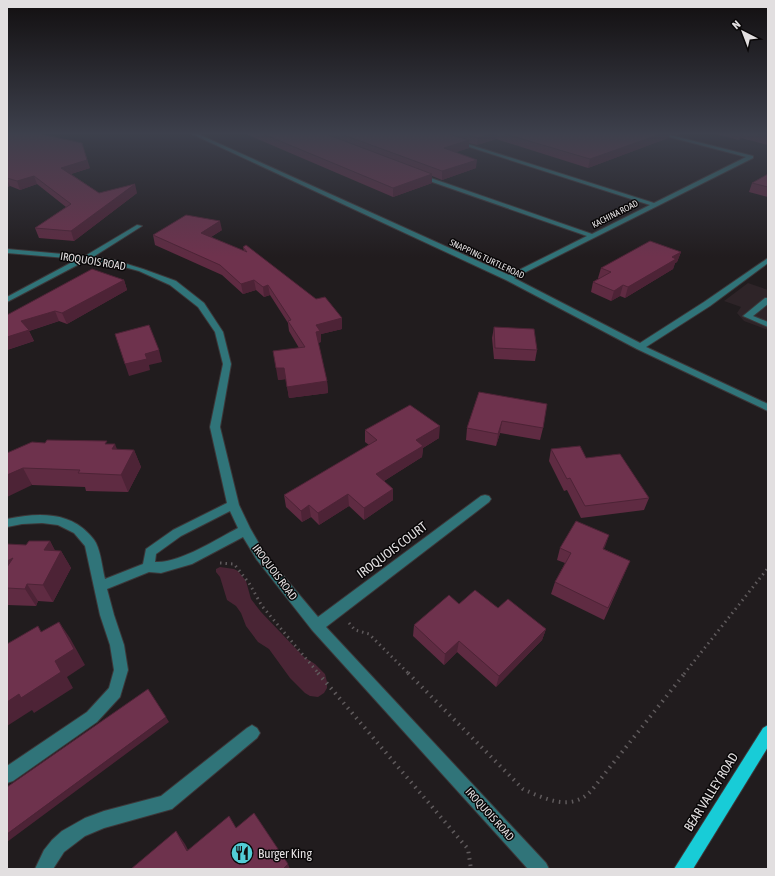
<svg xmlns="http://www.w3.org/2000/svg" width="775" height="876" font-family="'Asap Condensed',sans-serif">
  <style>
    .built { fill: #2e2428 }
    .green { fill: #4a2535 }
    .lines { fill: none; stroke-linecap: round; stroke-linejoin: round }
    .minor-casing { stroke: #3c3739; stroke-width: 2 }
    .major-casing { stroke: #3c3739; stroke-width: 2 }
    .path-far1 { stroke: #5f5a5c; stroke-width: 3; stroke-dasharray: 1.5 4; stroke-linecap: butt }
    .path { stroke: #5f5a5c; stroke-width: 4; stroke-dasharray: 1.5 5; stroke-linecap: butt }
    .minor { fill: #307479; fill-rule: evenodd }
    .major { fill: #18ccd7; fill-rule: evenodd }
    .wall { fill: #5f2b42 }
    .shaded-wall { fill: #4d2336 }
    .building { fill: #6e324d; stroke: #4d2336 }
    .labels { text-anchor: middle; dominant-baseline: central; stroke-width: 3; stroke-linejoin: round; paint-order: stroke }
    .far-street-label { font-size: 9px; fill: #e2dfe0; stroke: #090708 }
    .street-label { font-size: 11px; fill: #e2dfe0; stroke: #090708 }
    .near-street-label { font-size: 13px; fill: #e2dfe0; stroke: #090708 }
    .near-poi-label { font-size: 13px; fill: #e2dfe0; stroke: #090708; text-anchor: start }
  </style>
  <rect width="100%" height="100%" fill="#211c1e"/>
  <!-- built -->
  <path class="built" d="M748 283 768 290V330L744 321 737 313 741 307 724 301Z"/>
  <!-- green -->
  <path class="green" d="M220 567 234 569 238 571 246 581 251 599 261 612 304 657 315 664 325 674 327 682V688L324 693 318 697 310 696 305 693 290 678 269 649 258 642 246 626 241 613 236 606 227 600 220 577 216 572V569Z"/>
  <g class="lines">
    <!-- minor casing -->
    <g class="minor-casing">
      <path id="minor" d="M192 134H198L509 275 587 236 418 177V175H422L592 234 650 205 429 134H436L654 203 746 157 658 134H666L753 156V158L514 278 640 343 704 302 768 258V263L710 306 646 347 768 404V411L637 349 506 280Z
        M137 225 142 226 93 257 114 260 143 269 176 281 204 303 223 332 231 364 220 427 239 505 250 528 265 554 318 617 481 496 485 495 489 496 491 499 489 502 326 627 546 863 549 869H528L312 630 257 560 243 537 192 564 161 573 149 572 107 589 114 615 124 645 128 670 120 697 97 722 13 781 7 783V766L87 712 109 688 114 670 110 645 100 615 85 546 74 533 58 525 42 523 22 524 7 527V519C35 513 67 511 88 533 91 536 94 539 96 543 101 553 102 567 105 579L143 564 146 549 173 530 227 503 210 427 223 364 215 332 198 307 170 285 139 271 113 264 87 260 7 302V297L78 259 7 253V249L85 256ZM230 511 238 528C217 539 178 564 155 562L156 554 181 536Z
        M765 298H768V304L753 316 768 322V327L743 316Z
        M252 725 257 728 260 733 257 738 172 809 104 828 85 836 64 852 53 869H35L44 850 52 840 62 831 85 818 104 811 161 796 247 728Z"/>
    </g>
    <!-- major casing -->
    <g class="major-casing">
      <path id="major" d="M768 725V747L693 869H674L763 728Z"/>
    </g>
    <!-- path-far1 -->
    <path class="path-far1" d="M220 563 234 564 249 583 262 606 319 674
      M349 623 355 630 369 634 409 674
      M684 674 768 568"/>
    <!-- path -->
    <path class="path" d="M318 673 468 849 471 869
      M408 673 523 789C545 799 571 812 591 791L685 673"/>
    <!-- minor -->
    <use href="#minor" class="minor"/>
    <!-- major -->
    <use href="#major" class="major"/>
  </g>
  <!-- wall -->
  <path class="wall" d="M7 134 90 168 71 174 99 193H137L74 241 39 238 35 228 66 207 37 184 20 190 10 186 7 187Z
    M246 134H680L677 135 669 134 668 138 588 168 496 139 477 145 469 143V148L456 152 476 168 442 180 432 176V183L393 197Z
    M715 134H768V145L741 138 739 140Z
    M768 174V197L749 192 752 183Z
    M222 230 211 237 244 251 243 247 342 318V329L321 334V342L318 343 327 381 328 393 289 398 286 379 278 380 299 348 289 331 288 323 270 295 264 297 256 290 243 294 222 275 155 245 153 235Z
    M681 252 677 262 675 263 673 269 625 298 620 296 611 301 591 292 593 282 599 278H598L601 268Z
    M124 280 127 290 67 324 59 321 29 331 34 341 7 350V315Z
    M494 327 537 350 535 361 494 359 492 338Z
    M479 392 543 428 540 440 500 433 496 446 466 440 467 428Z
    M365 430 439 438 423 448 422 457 384 481 393 489V500L364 520 349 506 319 525 311 517 302 522 286 507 284 495 369 445 365 442Z
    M108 444 117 450H134L141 467 128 492 86 491 85 487 32 485 7 453Z
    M551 449 586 458 649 498 644 510 581 518 567 490 564 491 549 461Z
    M50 541 55 551H61L71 568 53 602 38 601 36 606 7 605V544L26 545Z
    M560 548 604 549 630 561 604 620 551 594 555 582 565 563 557 560Z
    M459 604 498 608 546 629 542 640 496 687 457 652 444 665 413 636 414 625Z"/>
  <!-- shaded-wall -->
  <path class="shaded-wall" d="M489 134H497L496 139 477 145 478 138Z
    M661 134H670L668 138 588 168 590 159Z
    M741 134H743L741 138 739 140Z
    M469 140V148L444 156V148Z
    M82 143 90 168 64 176 61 168Z
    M477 160 476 168 442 180V171Z
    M432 174V183L393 197V188Z
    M34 176 37 184 20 190 17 181Z
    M7 179 10 186 7 187Z
    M135 184 137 193 74 241 71 231Z
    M220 221 222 230 203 242 201 233Z
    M681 252 677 262 675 263 673 269 625 298 628 287 672 257Z
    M124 280 127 290 67 324 62 313Z
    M254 280 256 290 243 294 241 284Z
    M268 285 270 295 264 297 263 287Z
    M623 285 620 296 611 301 614 291Z
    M55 311 59 321 29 331 34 341 7 350V337L21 321Z
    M342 318V329L321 334V342L317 343 316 332V325Z
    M159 350 162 362 149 365 150 370 129 376 125 364 145 354Z
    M276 368H284L286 379 278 380Z
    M327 381 328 393 289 398 287 387Z
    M502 421 500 433 496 446 498 434Z
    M440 426 439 438 423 448 422 457 376 486V474L416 440Z
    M115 444 122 462 112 449Z
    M134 450 141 467 128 492 121 475Z
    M23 468 32 485 7 497V475Z
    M393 489V500L364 520V508Z
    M348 494 349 506 319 525 318 513Z
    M309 505 311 517 302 522 301 511Z
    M609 535 605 547 598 560 603 549Z
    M50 541 58 556 61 551 71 568 53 602 43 585 44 550Z
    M13 558 7 585V561Z
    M27 584 38 601 36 606 25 589Z
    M59 622 70 638 85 665 67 677 73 688 34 713 32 710 7 726V702L55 661Z
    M546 629 542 640 496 687 499 676Z
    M459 641 457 652 444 665 445 654Z
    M166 717 169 722 7 842V834Z
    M176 831 185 844 195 863 187 851Z
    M288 864 290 869H283Z"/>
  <!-- building -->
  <path class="building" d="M7 134H41L82 143 87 160 61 168 99 193 135 184 71 231 35 228 71 204 34 176 17 181 7 178Z
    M263 134H326L432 174 393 188Z
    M341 134H449L469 140 444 148 477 160 442 171Z
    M466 134H489L478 138Z
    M505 134H661L590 159Z
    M758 134H768V136Z
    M768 174V187L752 183Z
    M186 215 220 221 201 233 247 252 243 247 246 245 316 299 325 297 342 318 316 325 320 331 316 332 327 381 287 387 284 368H276L273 351 305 347 288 321 291 320 268 285 263 287 254 280 241 284 220 265 153 235Z
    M650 241 681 252 672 257 676 259 628 287 623 285 614 291 593 282 611 272 601 268Z
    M92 269 124 280 62 313 55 311 21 321 29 330 7 337V315Z
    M149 325 159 350 145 354 147 359 125 364 115 334Z
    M494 327 534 329 537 350 495 348Z
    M479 392 547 404 543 428 502 421 498 434 467 428Z
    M410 405 440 426 416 440 423 446 376 474 393 489 364 508 348 494 318 513 309 505 301 511 284 495 377 440 365 430Z
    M47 440 107 441 105 444H115L112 449 134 450 121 475 78 473 80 470 23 468 7 475V453L32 442 45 443Z
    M580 446 586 458 620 454 649 498 585 506 570 478 567 479 551 449Z
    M576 521 609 535 603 549 630 561 608 608 555 582 571 553 560 548Z
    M29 541H50L44 550 61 551 43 585 27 584 25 589 7 588V567L13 558 7 561V544L26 545Z
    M475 590 498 608 508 599 546 629 499 676 459 641 445 654 414 625 449 595 459 604Z
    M59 622 74 649 55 661 61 672 21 698 19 694 7 702V644L38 626 41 632Z
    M148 689 166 717 7 834V787Z
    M254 813 288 864 283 869H131L176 831 187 851 229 816 236 828Z"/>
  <!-- sky -->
  <linearGradient id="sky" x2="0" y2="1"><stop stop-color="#120f10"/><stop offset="0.52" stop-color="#3d404c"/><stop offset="1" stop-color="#3d404c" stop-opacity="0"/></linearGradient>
  <rect width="775" height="257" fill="url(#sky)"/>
  <!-- icons -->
  <defs>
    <g id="restaurant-disc" transform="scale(1.15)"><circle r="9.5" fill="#52ccd5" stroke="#090708"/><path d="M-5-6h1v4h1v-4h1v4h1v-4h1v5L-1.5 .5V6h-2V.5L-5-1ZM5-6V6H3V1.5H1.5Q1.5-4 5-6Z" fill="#111"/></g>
  </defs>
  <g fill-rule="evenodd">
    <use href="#restaurant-disc" x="242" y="853"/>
  </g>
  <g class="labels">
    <!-- far-street labels -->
    <g class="far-street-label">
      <text transform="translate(615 214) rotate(-27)">KACHINA ROAD</text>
      <text transform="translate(487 259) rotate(25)">SNAPPING TURTLE ROAD</text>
    </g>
    <!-- street labels -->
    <g class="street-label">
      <text transform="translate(93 261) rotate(9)">IROQUOIS ROAD</text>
      <text transform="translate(275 572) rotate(53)">IROQUOIS ROAD</text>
      <text transform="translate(490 814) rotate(48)">IROQUOIS ROAD</text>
    </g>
    <!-- near-street labels -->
    <g class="near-street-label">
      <text transform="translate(392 550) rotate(-37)">IROQUOIS COURT</text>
      <text transform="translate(711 792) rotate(-58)">BEAR VALLEY ROAD</text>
    </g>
    <!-- near-poi labels -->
    <g class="near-poi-label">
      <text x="258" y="853">Burger King</text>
    </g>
  </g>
  <!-- border -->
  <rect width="775" height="876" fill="none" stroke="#e2dfe0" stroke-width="16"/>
  <!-- north arrow -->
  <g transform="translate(743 32) rotate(318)" stroke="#090708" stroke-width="3" paint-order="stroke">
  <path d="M0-3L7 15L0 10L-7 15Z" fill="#e2dfe0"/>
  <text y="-6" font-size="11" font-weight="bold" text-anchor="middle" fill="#e2dfe0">N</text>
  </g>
</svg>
